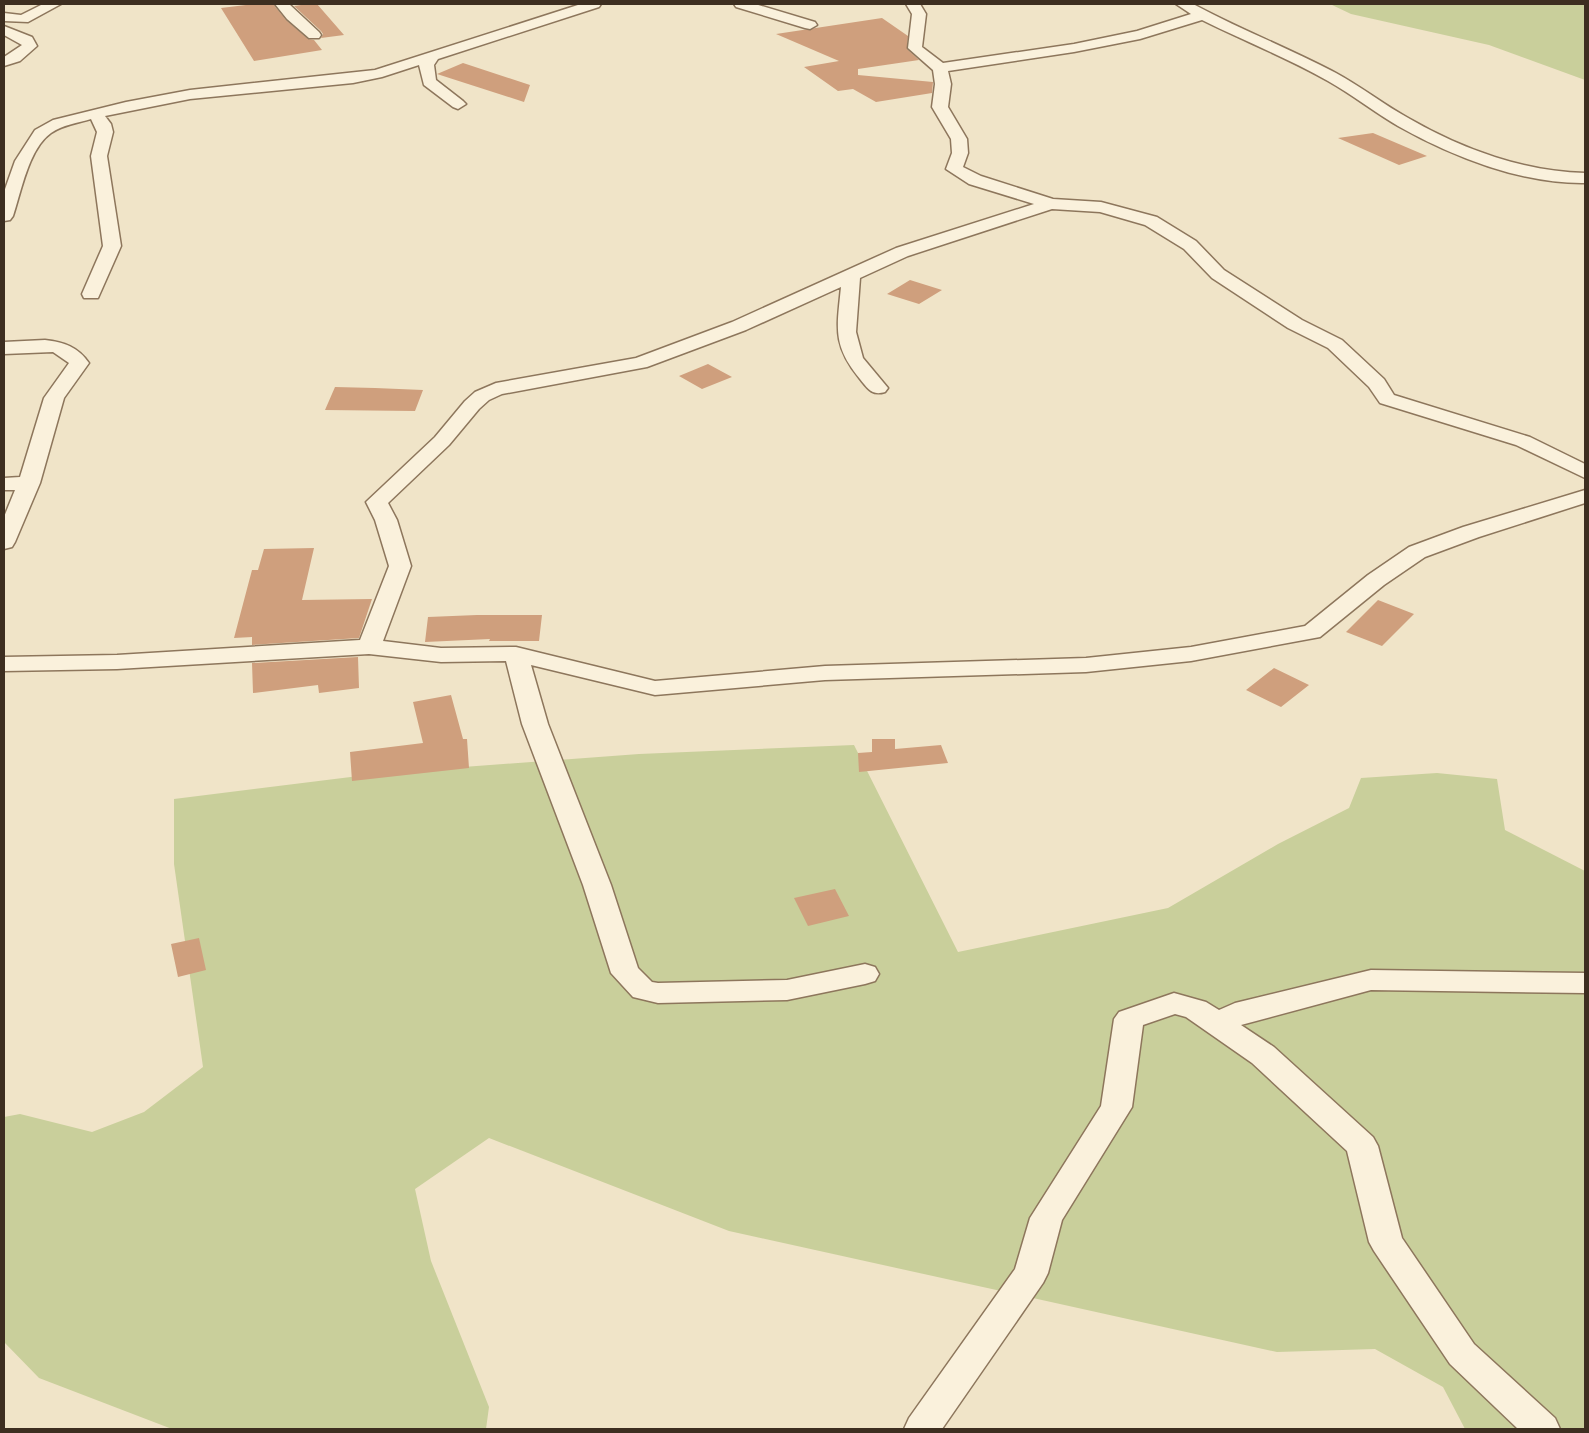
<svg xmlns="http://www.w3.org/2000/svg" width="1589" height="1433" font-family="Lora,serif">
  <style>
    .green { fill: #c9cf9b }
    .building { fill: #cf9f7d }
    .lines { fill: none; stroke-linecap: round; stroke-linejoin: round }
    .street-casing { stroke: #8d765c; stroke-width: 3 }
    .street { fill: #faf1dc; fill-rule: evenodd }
  </style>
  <rect width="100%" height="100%" fill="#f0e4c8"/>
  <!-- green -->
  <path class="green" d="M1330 4H1585V80L1489 45 1351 14Z
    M854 745 958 952 1168 908 1278 844 1349 808 1361 778 1437 773 1497 779 1505 830 1585 871V1429H1465L1443 1387 1375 1349 1277 1352 729 1231 489 1138 415 1189 431 1261 489 1407 486 1429H172L39 1378 4 1342V1117L20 1114 92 1132 144 1112 203 1067 174 864V799L383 773 639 754Z"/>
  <!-- building -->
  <path class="building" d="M254 4H273L286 20 308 39 314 40 322 50 254 61 221 8Z
    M308 4H317L344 35 321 38 323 34 321 31 294 6Z
    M882 18 908 36 907 49 919 60 858 69V75L933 82 932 93 876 102 853 89 838 91 804 67 839 61 776 34Z
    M463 63 530 85 524 102 437 74Z
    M1373 133 1427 156 1399 165 1338 138Z
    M910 280 942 290 919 304 887 294Z
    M708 364 732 377 702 389 679 376Z
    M335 387 375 388 423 390 415 411 325 410Z
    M314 548 302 600 372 599 359 638 252 645V637L234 638 252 570H258L264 549Z
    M1378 600 1414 614 1382 646 1346 632Z
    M477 615H542L539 641H489L490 639 425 642 428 617Z
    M358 657 359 688 319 693 318 685 253 693 252 663Z
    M1274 668 1309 685 1281 707 1246 690Z
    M451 695 463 739H467L469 768 352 781 350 752 423 743 413 702Z
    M872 739H895V749L941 745 948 763 859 772 858 753 872 752Z
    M835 889 849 916 808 926 794 898Z
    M199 938 206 970 178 977 171 944Z"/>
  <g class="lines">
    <!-- street casing -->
    <g class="street-casing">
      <path id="street" d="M43 4H61L28 22 4 21V13L21 15Z
        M275 4H289L319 32 321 35 319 38H309L287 19Z
        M581 4H601L599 7 438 59 434 65 436 80 463 101 466 104 458 109 453 107 424 85 419 65 382 77 353 83 190 99 105 116 111 124 113 132 107 156 121 246 98 298H84L82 294 103 246 91 156 97 132 91 119C78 123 62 125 51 133 29 148 21 192 13 216L10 220 4 221V192L15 161 35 130 53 120 126 102 190 90 375 70Z
        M734 4H755L815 22 817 25 810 29 805 28 736 7Z
        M906 4H920L926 14 922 47 943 63 1074 44 1137 31 1191 14 1176 4H1193C1239 29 1289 48 1336 73 1362 87 1384 105 1410 119 1462 149 1525 172 1585 173V183C1522 184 1453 157 1398 126 1374 112 1353 95 1328 81 1288 58 1244 41 1202 20L1140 39 1074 52 948 71 951 84 948 107 967 139 968 153 963 167 981 176 1053 199 1101 202 1157 217 1196 241 1224 270 1302 320 1342 340 1384 379 1394 395 1530 437 1585 464V478L1516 445 1380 403 1369 387 1328 348 1288 328 1212 278 1184 249 1145 225 1100 212 1052 209 908 256 860 278 856 332 863 358 888 388 885 392C872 396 868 389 860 379 832 345 837 328 841 287L746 330 647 367 502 394 489 400 479 409 449 445 388 503 397 520 411 566 383 641 441 648 516 647 655 681 825 666 1086 658 1191 647 1305 626 1368 575 1409 547 1463 527 1585 490V503L1479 537 1425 557 1384 585 1320 637 1191 661 1086 672 825 680 655 695 531 665 548 724 611 885 638 968 652 982 658 983 787 980 865 964 875 967 879 974 875 981 865 984 787 1000 658 1003 633 997 611 973 583 885 522 724 506 661 441 662 369 654 117 669 4 671V657L117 655 360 640 389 566 375 520 366 502 435 437 465 401 475 392 496 383 636 358 732 322 896 248 1034 204 969 184 946 169 952 153 951 139 932 107 935 84 933 70 908 48 912 14Z
        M4 26 32 37 37 46 20 61 4 66V57L22 45 4 35Z
        M45 340C64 342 78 347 89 363L64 398 40 483 15 542 12 547 4 549V517L15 490H4V478L20 477 44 398 69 363 53 352 4 354V342Z
        M1371 970 1585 973V993L1371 990 1241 1025 1274 1047 1373 1137 1378 1146 1402 1238 1474 1344 1555 1418 1560 1429H1518L1450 1364 1374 1251 1369 1242 1347 1151 1252 1063 1186 1017 1175 1014 1143 1025 1132 1107 1062 1220 1048 1273 1043 1283 942 1429H904L909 1418 1015 1269 1030 1218 1101 1106 1114 1019 1119 1012 1174 993 1206 1002 1219 1010 1235 1003Z"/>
    </g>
    <!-- street -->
    <use href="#street" class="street"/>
  </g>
  <!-- border -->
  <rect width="1589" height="1433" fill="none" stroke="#3d2e20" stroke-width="10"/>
</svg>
